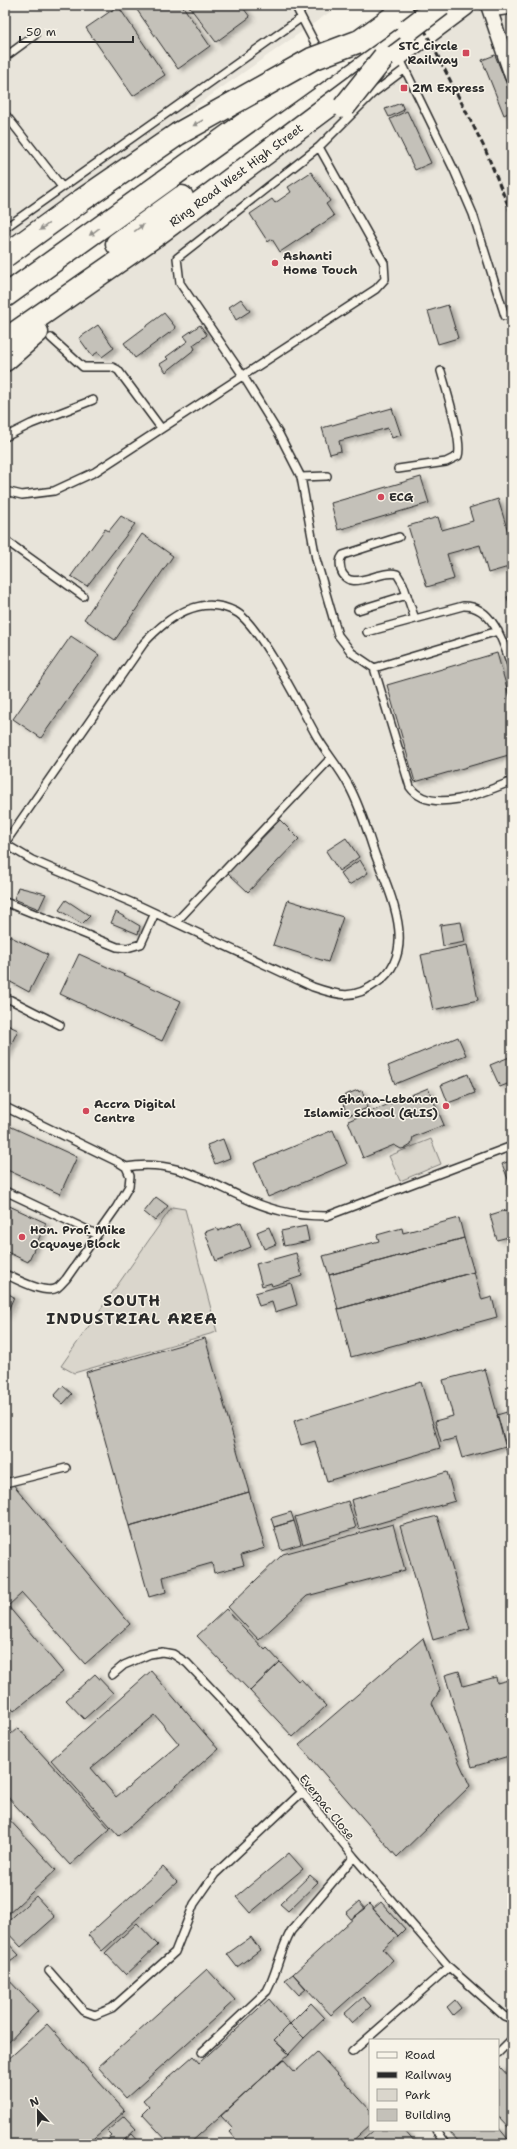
<svg xmlns="http://www.w3.org/2000/svg" width="517" height="2149" font-family="'Shantell Sans',sans-serif">
  <style>
    .built { fill: #e8e4da; fill-rule: evenodd }
    .green { fill: #dad6cc; stroke: #82807c }
    .building { fill: #c4c1b9; stroke: #2b2b2b; fill-rule: evenodd; filter: url(#shadow) }
    .lines { fill: none; stroke-linecap: round; stroke-linejoin: round }
    .lane-casing { stroke: #2b2b2b; stroke-width: 10 }
    .street-casing { stroke: #2b2b2b; stroke-width: 17 }
    .primary-casing { stroke: #2b2b2b; stroke-width: 25 }
    .lane { stroke: #f7f3e8; stroke-width: 7 }
    .street { stroke: #f7f3e8; stroke-width: 14 }
    .primary { stroke: #f7f3e8; stroke-width: 22 }
    .rail { stroke: #2b2b2b; stroke-width: 3; stroke-dasharray: 6 3; stroke-linecap: butt }
    .primary-bridge-casing { stroke: #2b2b2b; stroke-width: 25; stroke-linecap: butt }
    .primary-bridge { stroke: #f7f3e8; stroke-width: 22 }
    .oneway { fill: #918f8a }
    .poi-dot { fill: #d1495b; stroke: #f7f3e8; stroke-width: 1.5 }
    .labels { text-anchor: middle; dominant-baseline: central; stroke-width: 3; stroke-linejoin: round; paint-order: stroke }
    .poi-label { font-size: 12px; font-weight: bold; fill: #2b2b2b; stroke: #f7f3e8; text-anchor: start }
    .street-label { font-size: 12px; fill: #2b2b2b; stroke: #f7f3e8 }
    .district-label { font-size: 16px; font-weight: bold; letter-spacing: 1px; fill: #2b2b2b; stroke: #f7f3e8 }
  </style>
  <defs>
    <filter id="shadow"><feDropShadow dx="4.5" dy="2.5" stdDeviation="2" flood-color="#0004"/></filter>
  </defs>
  <rect width="100%" height="100%" fill="#f7f3e8"/>
  <filter id="ink" filterUnits="userSpaceOnUse"><feTurbulence type="fractalNoise" baseFrequency=".025" numOctaves="2"/><feDisplacementMap in="SourceGraphic" scale="8" xChannelSelector="R" yChannelSelector="G"/><feConvolveMatrix kernelMatrix="1 2 1 2 8 2 1 2 1" color-interpolation-filters="sRGB"/></filter>
  <g filter="url(#ink)">
    <!-- built -->
    <path class="built" d="M5 5H340L5 239Z
      M469 5H512V2144H5V330ZM370 2040H498V2130H370Z"/>
    <!-- green -->
    <path class="green" d="M431 1139 441 1164 400 1181 389 1156Z
      M172 1207 185 1209 217 1332 74 1373 61 1366Z"/>
    <!-- building -->
    <path class="building" d="M144 5H182L210 46 178 69 137 10Z
      M188 5H241L250 17 216 42Z
      M118 6 165 75 133 96 86 28Z
      M495 55 512 98V111L504 115 482 60Z
      M401 103 404 110 389 117 385 109Z
      M407 111 431 163 415 170 390 119Z
      M311 172 330 201 326 204 334 216 280 252 272 239 268 242 250 214 272 199 275 203 291 192 288 187Z
      M241 299 250 311 236 320 229 307Z
      M448 305 458 338 438 344 428 311Z
      M164 313 176 328 135 358 124 343Z
      M98 325 114 348 102 357 98 352 92 356 79 338Z
      M200 325 207 335 193 345 195 349 166 372 160 364 168 359 166 357 188 341 184 336Z
      M392 408 401 435 392 438 388 428 339 441 341 451 330 454 322 428Z
      M421 477 429 503 338 530 331 503Z
      M498 499 512 545V566L488 573 480 545 447 554 454 579 427 587 408 526 438 517 442 530 473 521 469 508Z
      M121 516 135 524 87 586 71 576 105 529 109 531Z
      M142 534 173 556 115 640 84 619Z
      M512 595V614L507 597Z
      M71 636 99 655 41 738 13 719Z
      M497 653 512 706V754L415 782 387 685Z
      M280 820 299 839 248 892 228 873Z
      M346 838 359 857 339 871 326 851Z
      M360 860 368 873 349 885 340 873Z
      M18 887 46 894 39 909 14 899Z
      M66 900 90 916 82 924 59 910Z
      M288 900 343 917 328 962 273 945Z
      M116 912 140 926 138 934 111 923Z
      M461 922 465 942 443 946 440 925Z
      M5 934 48 955 29 992 5 979Z
      M467 945 478 1000 433 1010 421 955Z
      M79 954 181 1001 162 1041 60 994Z
      M5 1024 18 1030 5 1057Z
      M458 1037 466 1055 395 1084 388 1066Z
      M512 1056V1082L500 1087 490 1065Z
      M468 1074 475 1093 448 1103 441 1085Z
      M428 1088 444 1125 413 1137 411 1145 406 1148 401 1149 394 1145 363 1158 348 1121Z
      M358 1090 359 1092 362 1090 367 1108 348 1116 340 1097Z
      M5 1124 77 1157 60 1194 5 1169Z
      M333 1130 347 1164 268 1197 254 1163Z
      M223 1139 230 1158 215 1164 207 1145Z
      M512 1160V1183L510 1184 502 1164Z
      M156 1197 168 1206 155 1221 144 1212Z
      M5 1204 46 1223 28 1262 5 1251Z
      M506 1210 512 1236 497 1240 490 1215Z
      M459 1218 464 1238 329 1275 323 1256 379 1241 377 1235 402 1228 403 1233Z
      M241 1222 251 1247 216 1261 205 1232 216 1228 218 1231Z
      M306 1226 309 1241 284 1246 281 1231Z
      M269 1227 276 1244 264 1249 257 1232Z
      M464 1238 474 1272 338 1309 329 1275Z
      M296 1253 302 1276 272 1286 271 1283 262 1286 256 1264Z
      M474 1272 482 1300 492 1297 497 1317 351 1357 338 1309Z
      M291 1283 297 1305 275 1312 272 1302 259 1306 255 1293Z
      M5 1292 14 1297 5 1317Z
      M205 1338 249 1492 129 1526 86 1372Z
      M485 1369 506 1446 462 1458 456 1438 441 1442 435 1421 453 1416 443 1380Z
      M421 1382 440 1448 327 1481 315 1441 301 1445 294 1421Z
      M63 1386 72 1394 63 1404 54 1396Z
      M510 1411 512 1419V1455L508 1456 497 1415Z
      M447 1472 455 1501 359 1529 351 1500Z
      M12 1483 130 1624 85 1664 22 1593 8 1606 63 1672 14 1711 5 1701V1489Z
      M249 1492 265 1548 241 1555 244 1565 214 1573 212 1563 163 1577 166 1592 149 1597 129 1526Z
      M348 1501 356 1528 303 1544 295 1517Z
      M291 1512 294 1521 274 1527 271 1518Z
      M437 1516 470 1629 433 1640 400 1526Z
      M294 1521 301 1544 281 1550 274 1527Z
      M393 1524 405 1570 307 1596 259 1640 228 1607 283 1554Z
      M226 1609 265 1650 267 1648 280 1662 250 1691 197 1636Z
      M423 1638 440 1690 432 1703 470 1786 397 1857 299 1745Z
      M280 1662 298 1681 301 1679 326 1706 293 1737 250 1691Z
      M151 1671 218 1749 119 1836 51 1760ZM155 1715 179 1744 116 1797 91 1768Z
      M459 1671 463 1686 496 1677 497 1683 512 1679V1755L472 1767 445 1675Z
      M95 1674 113 1693 84 1719 66 1700Z
      M5 1704 12 1711 5 1717Z
      M5 1727 11 1734 18 1728 110 1829 70 1865 5 1794Z
      M5 1815 56 1870 5 1917Z
      M289 1853 303 1869 250 1913 236 1897Z
      M163 1867 177 1882 102 1951 88 1935Z
      M310 1875 318 1882 288 1911 280 1904Z
      M36 1896 55 1917 21 1947 5 1930V1924Z
      M359 1902 365 1909 351 1919 346 1913Z
      M381 1902 405 1929 398 1936 373 1909Z
      M369 1904 398 1936 383 1949 393 1960 331 2015 293 1974Z
      M137 1923 158 1945 126 1975 105 1953Z
      M251 1937 260 1950 237 1967 227 1954Z
      M5 1940 19 1955 10 1962 5 1957Z
      M207 1969 235 2000 126 2098 98 2067Z
      M293 1974 306 1989 299 1995 285 1980Z
      M5 1976 38 2011 5 2046Z
      M363 1997 371 2006 352 2023 344 2014Z
      M269 1999 290 2024 274 2040 289 2054 189 2144H170L142 2114 149 2107 143 2100 193 2056 199 2063Z
      M455 2000 461 2008 453 2015 447 2007Z
      M311 2003 325 2018 304 2038 290 2024Z
      M47 2024 125 2111 87 2144H5V2062Z
      M290 2024 304 2038 289 2054 274 2040Z
      M317 2052 370 2110V2125L349 2144H240L230 2132 233 2129 221 2116 283 2059 295 2072Z
      M500 2067 512 2080V2131L498 2116V2069Z
      M124 2116 136 2129 120 2144H103L112 2136 107 2131Z
      M498 2127 512 2144H461L448 2130H498Z
      M374 2130H404L416 2144H369L364 2139Z
      M132 2134 141 2144H122V2143Z"/>
    <g class="lines">
      <!-- lane casing -->
      <g class="lane-casing">
        <path id="lane" d="M295 5 320 53
          M490 13 512 10
          M5 57 35 35
          M399 57 454 170 473 214 505 316
          M5 114 62 187
          M319 147 372 94 405 69
          M5 228 301 18
          M51 338 83 367H112L118 370 161 428
          M5 437 31 424 93 400
          M398 469 446 462 458 456C463 442 446 389 441 371
          M301 477 327 476
          M5 491 22 495 54 491 95 472 376 289 385 279 384 263 319 147 177 258 180 283 242 374 279 434 301 477 316 559 338 635 352 653 374 668 498 631
          M399 537 343 555C339 560 340 564 341 570 349 594 379 569 397 574L403 584 415 619 463 606C493 605 504 644 512 668
          M5 540 83 596
          M358 610 407 595
          M367 632 415 619
          M374 668 410 787C430 816 486 792 512 781
          M5 843 144 643C168 617 200 593 236 612 259 624 302 710 316 735 326 753 340 768 349 786 361 808 367 831 375 854 389 892 420 951 378 982 354 1000 339 996 313 987L140 906 32 860 5 844
          M5 902 117 947 127 948 141 944 155 913
          M176 922 330 759
          M5 997 60 1025
          M5 1107 118 1162 126 1167 130 1176 129 1186 116 1208 66 1279C63 1282 60 1286 57 1288 45 1295 16 1279 5 1274
          M126 1167C189 1156 225 1198 281 1211 296 1215 311 1216 327 1216L512 1146
          M5 1191 96 1234
          M5 1483 66 1468
          M112 1675 124 1665 150 1654 162 1652 173 1654 187 1663 224 1702 302 1792 354 1857 449 1967 504 2016 512 2019
          M49 1971 84 2011 95 2015 112 2008 175 1952 194 1904 215 1874 302 1792
          M202 2052 267 1991C277 1972 280 1950 291 1931L354 1857
          M352 2052 449 1967
          M498 2053 512 2039
          M436 2130 445 2144"/>
      </g>
      <!-- street casing -->
      <g class="street-casing">
        <path id="street" d="M488 5 512 76"/>
      </g>
      <!-- primary casing -->
      <g class="primary-casing">
        <g id="primary">
          <path d="M117 244 182 197"/>
          <path d="M5 296 410 5"/>
          <path id="s1" d="M5 340 159 233 464 5"/>
          <path d="M5 360 37 332"/>
        </g>
      </g>
      <!-- lane -->
      <use href="#lane" class="lane"/>
      <!-- street -->
      <use href="#street" class="street"/>
      <!-- primary -->
      <use href="#primary" class="primary"/>
      <!-- rail -->
      <path class="rail" d="M412 5 485 149 512 215"/>
      <!-- primary-bridge casing -->
      <g class="primary-bridge-casing">
        <path id="primary-bridge" d="M408 30 441 5
          M344 107 384 57
          M5 256 82 200 178 134 312 59 357 42"/>
      </g>
      <!-- primary-bridge -->
      <use href="#primary-bridge" class="primary-bridge"/>
    </g>
    <!-- one-way arrows -->
    <defs><path id="oneway-solid" d="M-6-.8H1V-3.2L6.5 0L1 3.2V.8H-6Z"/></defs>
    <g class="oneway">
      <use href="#oneway-solid" transform="translate(198 123) rotate(150)"/>
      <use href="#oneway-solid" transform="translate(44 227) rotate(144)"/>
      <use href="#oneway-solid" transform="translate(139 228) rotate(-36)"/>
      <use href="#oneway-solid" transform="translate(94 232) rotate(144)"/>
    </g>
  </g>
  <!-- markers -->
  <g class="poi-dot">
    <rect x="462" y="49" width="8" height="8" rx="2"/>
    <rect x="400" y="84" width="8" height="8" rx="2"/>
    <circle cx="275" cy="263" r="4"/>
    <circle cx="381" cy="497" r="4"/>
    <circle cx="446" cy="1106" r="4"/>
    <circle cx="86" cy="1111" r="4"/>
    <circle cx="22" cy="1237" r="4"/>
  </g>
  <g class="labels">
    <!-- poi labels -->
    <g class="poi-label">
      <text x="458" y="46" text-anchor="end">STC Circle<tspan x="458" dy="14">Railway</tspan></text>
      <text x="412" y="88">2M Express</text>
      <text x="283" y="256">Ashanti<tspan x="283" dy="14">Home Touch</tspan></text>
      <text x="389" y="497">ECG</text>
      <text x="438" y="1099" text-anchor="end">Ghana-Lebanon<tspan x="438" dy="14">Islamic School (GLIS)</tspan></text>
      <text x="94" y="1104">Accra Digital<tspan x="94" dy="14">Centre</tspan></text>
      <text x="30" y="1230">Hon. Prof. Mike<tspan x="30" dy="14">Ocquaye Block</tspan></text>
    </g>
    <!-- street labels -->
    <g class="street-label">
      <text stroke="none"><textPath href="#s1" startOffset="284">Ring Road West High Street</textPath></text>
      <text transform="translate(327 1807) rotate(51)">Everpac Close</text>
    </g>
    <!-- district labels -->
    <g class="district-label">
      <text x="132" y="1300">SOUTH<tspan x="132" dy="18">INDUSTRIAL AREA</tspan></text>
    </g>
  </g>
  <!-- margin -->
  <rect width="517" height="2149" fill="none" stroke="#f7f3e8" stroke-width="20"/>
  <rect x="10" y="10" width="497" height="2129" fill="none" stroke="#2b2b2b" stroke-width="1.5" filter="url(#ink)"/>
  <!-- legend -->
  <rect x="369" y="2039" width="130" height="92" fill="#f7f3e8" stroke="#a5a39c"/>
  <rect x="377" y="2052" width="20" height="6" fill="#f7f3e8" stroke="#a5a39c"/>
  <text x="405" y="2059" font-size="12" fill="#2b2b2b">Road</text>
  <rect x="377" y="2072" width="20" height="6" fill="#2b2b2b" stroke="#a5a39c"/>
  <text x="405" y="2079" font-size="12" fill="#2b2b2b">Railway</text>
  <rect x="377" y="2089" width="20" height="12" fill="#dad6cc" stroke="#a5a39c"/>
  <text x="405" y="2099" font-size="12" fill="#2b2b2b">Park</text>
  <rect x="377" y="2109" width="20" height="12" fill="#c4c1b9" stroke="#a5a39c"/>
  <text x="405" y="2119" font-size="12" fill="#2b2b2b">Building</text>
  <!-- north arrow -->
  <g transform="translate(38 2111) rotate(338)" stroke="#f7f3e8" stroke-width="3" paint-order="stroke">
  <path d="M0-3L7 15L0 10L-7 15Z" fill="#2b2b2b"/>
  <text y="-6" font-size="11" font-weight="bold" text-anchor="middle" fill="#2b2b2b">N</text>
  </g>
  <!-- scale -->
  <path d="M20 36v6h113v-6" fill="none" stroke="#2b2b2b" stroke-width="2"/>
  <text x="26" y="36" font-size="12" fill="#2b2b2b" stroke="#f7f3e8" stroke-width="3" paint-order="stroke">50 m</text>
</svg>
